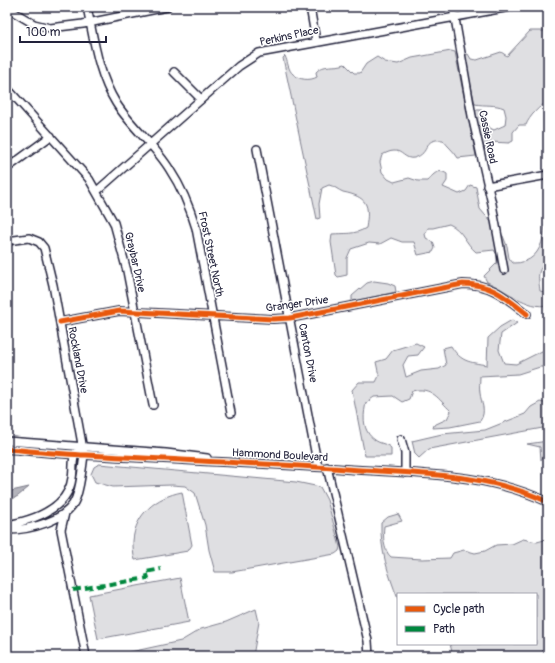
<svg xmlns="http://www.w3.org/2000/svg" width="555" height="663" font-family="Pangolin,sans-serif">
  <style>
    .green { fill: #dfdfe2; stroke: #80808e }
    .water { fill: #b4b4bc; stroke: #7a7a88 }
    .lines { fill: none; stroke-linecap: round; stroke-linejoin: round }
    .minor-casing { stroke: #22223b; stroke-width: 10 }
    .minor { stroke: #fff; stroke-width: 7 }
    .quiet { stroke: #00873e; stroke-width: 4; stroke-dasharray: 8 4; stroke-linecap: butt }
    .cycleway-casing { stroke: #fff; stroke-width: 8 }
    .cycleway { stroke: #e8590c; stroke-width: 5 }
    .labels { text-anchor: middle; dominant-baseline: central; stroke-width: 3; stroke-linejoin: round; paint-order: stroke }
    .street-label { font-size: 11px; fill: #22223b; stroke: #fff }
  </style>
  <rect width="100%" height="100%" fill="#fff"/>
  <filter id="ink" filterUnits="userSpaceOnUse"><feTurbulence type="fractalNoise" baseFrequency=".025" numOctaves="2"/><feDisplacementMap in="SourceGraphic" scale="8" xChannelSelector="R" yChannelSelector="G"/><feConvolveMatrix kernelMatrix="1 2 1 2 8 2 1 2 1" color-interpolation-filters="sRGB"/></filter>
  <g filter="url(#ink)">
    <!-- green -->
    <path class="green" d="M530 31H548V102C540 105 529 117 526 125H519L513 132V141L509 143 490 142 486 145 485 150 474 116 475 110H482L488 127 494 130 505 125 506 116 504 108C495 104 485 106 475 104L464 55 468 54 471 59 477 60 501 52 507 56Z
      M451 51 455 52 476 156 458 158C454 151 448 147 443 140 421 138 432 153 414 158 405 160 402 150 394 151 390 151 386 153 382 155L380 162 382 172 388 179 394 182 409 178 418 181H427C434 174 438 168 447 174V181L443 187 459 194 466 191 470 185 476 187 480 209 503 236 507 246 509 258 513 263C550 264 546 217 544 192L546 188 548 189V263C535 268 539 280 540 291L548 293V305C528 310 505 289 487 282L484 276 497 263V255L494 250 476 252C465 243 463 230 449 224L433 228H428L425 234 426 238 433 242 435 248 433 252 418 255 414 242H402L391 238 380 244 369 243 351 249 347 258V275L338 277 336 275 331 242 332 234C344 233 355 235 366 228 370 204 367 197 343 192 338 190 334 186 329 185L322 188 319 204 320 218 317 219 283 58 285 56C288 62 288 70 293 74 299 80 310 81 317 77L316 72C324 63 334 68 345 64L354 73H360L366 64 377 57 385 62 398 64 412 58Z
      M374 281 388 283 395 286 396 292 354 301 352 300V296L367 283Z
      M512 320 517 323 501 334 499 350 504 363 516 364 548 348V367H540L518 374 480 376C480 381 479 388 480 393 481 403 487 411 480 421L450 427 433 428 434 425 447 419 451 411C438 399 432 386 412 391L409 399 402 402 393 396 374 397 366 403C363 416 362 431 375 440 380 444 386 443 391 448V456H365L352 390 359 382H376L379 376 376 362 386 359 393 350 416 343 424 347 418 355 408 356 403 365 406 377 421 371 439 369 446 365 443 348 451 346C461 362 469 362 487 365L488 338 500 327Z
      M540 402 548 404V427L429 449 419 458 415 454 412 441 442 434 485 430 525 414 531 407Z
      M548 441V449L541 460 540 447 527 444Z
      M99 464 296 482 320 487 327 500 340 547 339 551 335 554 232 572H215L209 550 205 525 195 493 185 486 172 485 113 487 95 482 91 474 94 467Z
      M182 492 192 545 188 551 135 560C133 554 133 548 133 541 135 514 156 497 182 492Z
      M398 514 402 521 384 526C383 536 383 550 391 557L422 559 450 558 453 553 464 550 475 553 485 551 496 545 512 544 523 539 537 542 548 539V656H453L450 644H536V594H398V599C388 573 380 550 381 523L388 517Z
      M180 578 189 622 98 639 89 595Z
      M256 609 259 622 253 656H112L181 641 201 629 226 622Z"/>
    <!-- water -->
    <path class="water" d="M29 487 18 496 7 502V492Z"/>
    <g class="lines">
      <!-- minor casing -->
      <g class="minor-casing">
        <path id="minor" d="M87 7C94 40 98 74 116 103 131 127 155 145 170 170 182 188 190 208 196 228L231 413
          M310 7 316 41
          M453 7 472 116 492 204 504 270
          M7 8 34 24 50 28 83 24 167 7
          M174 72 201 99
          M7 88 89 179 114 223 127 271 153 405
          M257 149 318 467
          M10 166 51 136
          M487 186 548 175
          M97 191 239 66 259 53 510 7
          M7 241 29 238 39 242 44 248 53 285 84 455C82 469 81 484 76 498 68 521 29 530 7 530
          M60 322 119 311 273 319 290 318 463 284C492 284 505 297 527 314
          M401 439 405 453V473
          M7 441 166 453 207 458
          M7 449C33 451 59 454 86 455 172 460 259 463 346 469 415 474 485 472 548 502
          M327 467 368 641 369 656
          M65 513 61 530 86 656
          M7 525C34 520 68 509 72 478 74 469 71 458 77 451"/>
      </g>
      <!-- minor -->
      <use href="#minor" class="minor"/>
      <!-- quiet -->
      <path class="quiet" d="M73 590 148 578 146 572 161 569"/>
      <!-- cycleway casing -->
      <g class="cycleway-casing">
        <path id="cycleway" d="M60 322 119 311 273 319 290 318 463 284C492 284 505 297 527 314
          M7 449C33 451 59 454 86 455 172 460 259 463 346 469 415 474 485 472 548 502"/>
      </g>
      <!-- cycleway -->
      <use href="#cycleway" class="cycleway"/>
    </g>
  </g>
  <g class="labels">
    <!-- street labels -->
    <g class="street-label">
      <text transform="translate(289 36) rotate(-12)">Perkins Place</text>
      <text transform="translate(488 137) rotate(78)">Cassie Road</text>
      <text transform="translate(211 254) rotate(78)">Frost Street North</text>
      <text transform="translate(135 262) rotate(77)">Graybar Drive</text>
      <text transform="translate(297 304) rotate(-8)">Granger Drive</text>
      <text transform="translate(308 353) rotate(79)">Canton Drive</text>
      <text transform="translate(78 360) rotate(79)">Rockland Drive</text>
      <text transform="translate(280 455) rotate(3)">Hammond Boulevard</text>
    </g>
  </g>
  <!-- margin -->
  <rect width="555" height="663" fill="none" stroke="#fff" stroke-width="24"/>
  <rect x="12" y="12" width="531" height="639" fill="none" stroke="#22223b" stroke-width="1.5" filter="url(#ink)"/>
  <!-- legend -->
  <rect x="397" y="593" width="140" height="52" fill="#ffffff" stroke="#a7a7b1"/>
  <rect x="405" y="606" width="20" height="6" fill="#e8590c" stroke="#a7a7b1"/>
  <text x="433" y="613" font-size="12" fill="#22223b">Cycle path</text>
  <rect x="405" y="626" width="20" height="6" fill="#00873e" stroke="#a7a7b1"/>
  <text x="433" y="633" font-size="12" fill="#22223b">Path</text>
  <!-- scale -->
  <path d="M20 36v6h86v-6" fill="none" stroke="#22223b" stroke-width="2"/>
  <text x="26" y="36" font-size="12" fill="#22223b" stroke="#ffffff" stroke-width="3" paint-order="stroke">100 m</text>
</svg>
